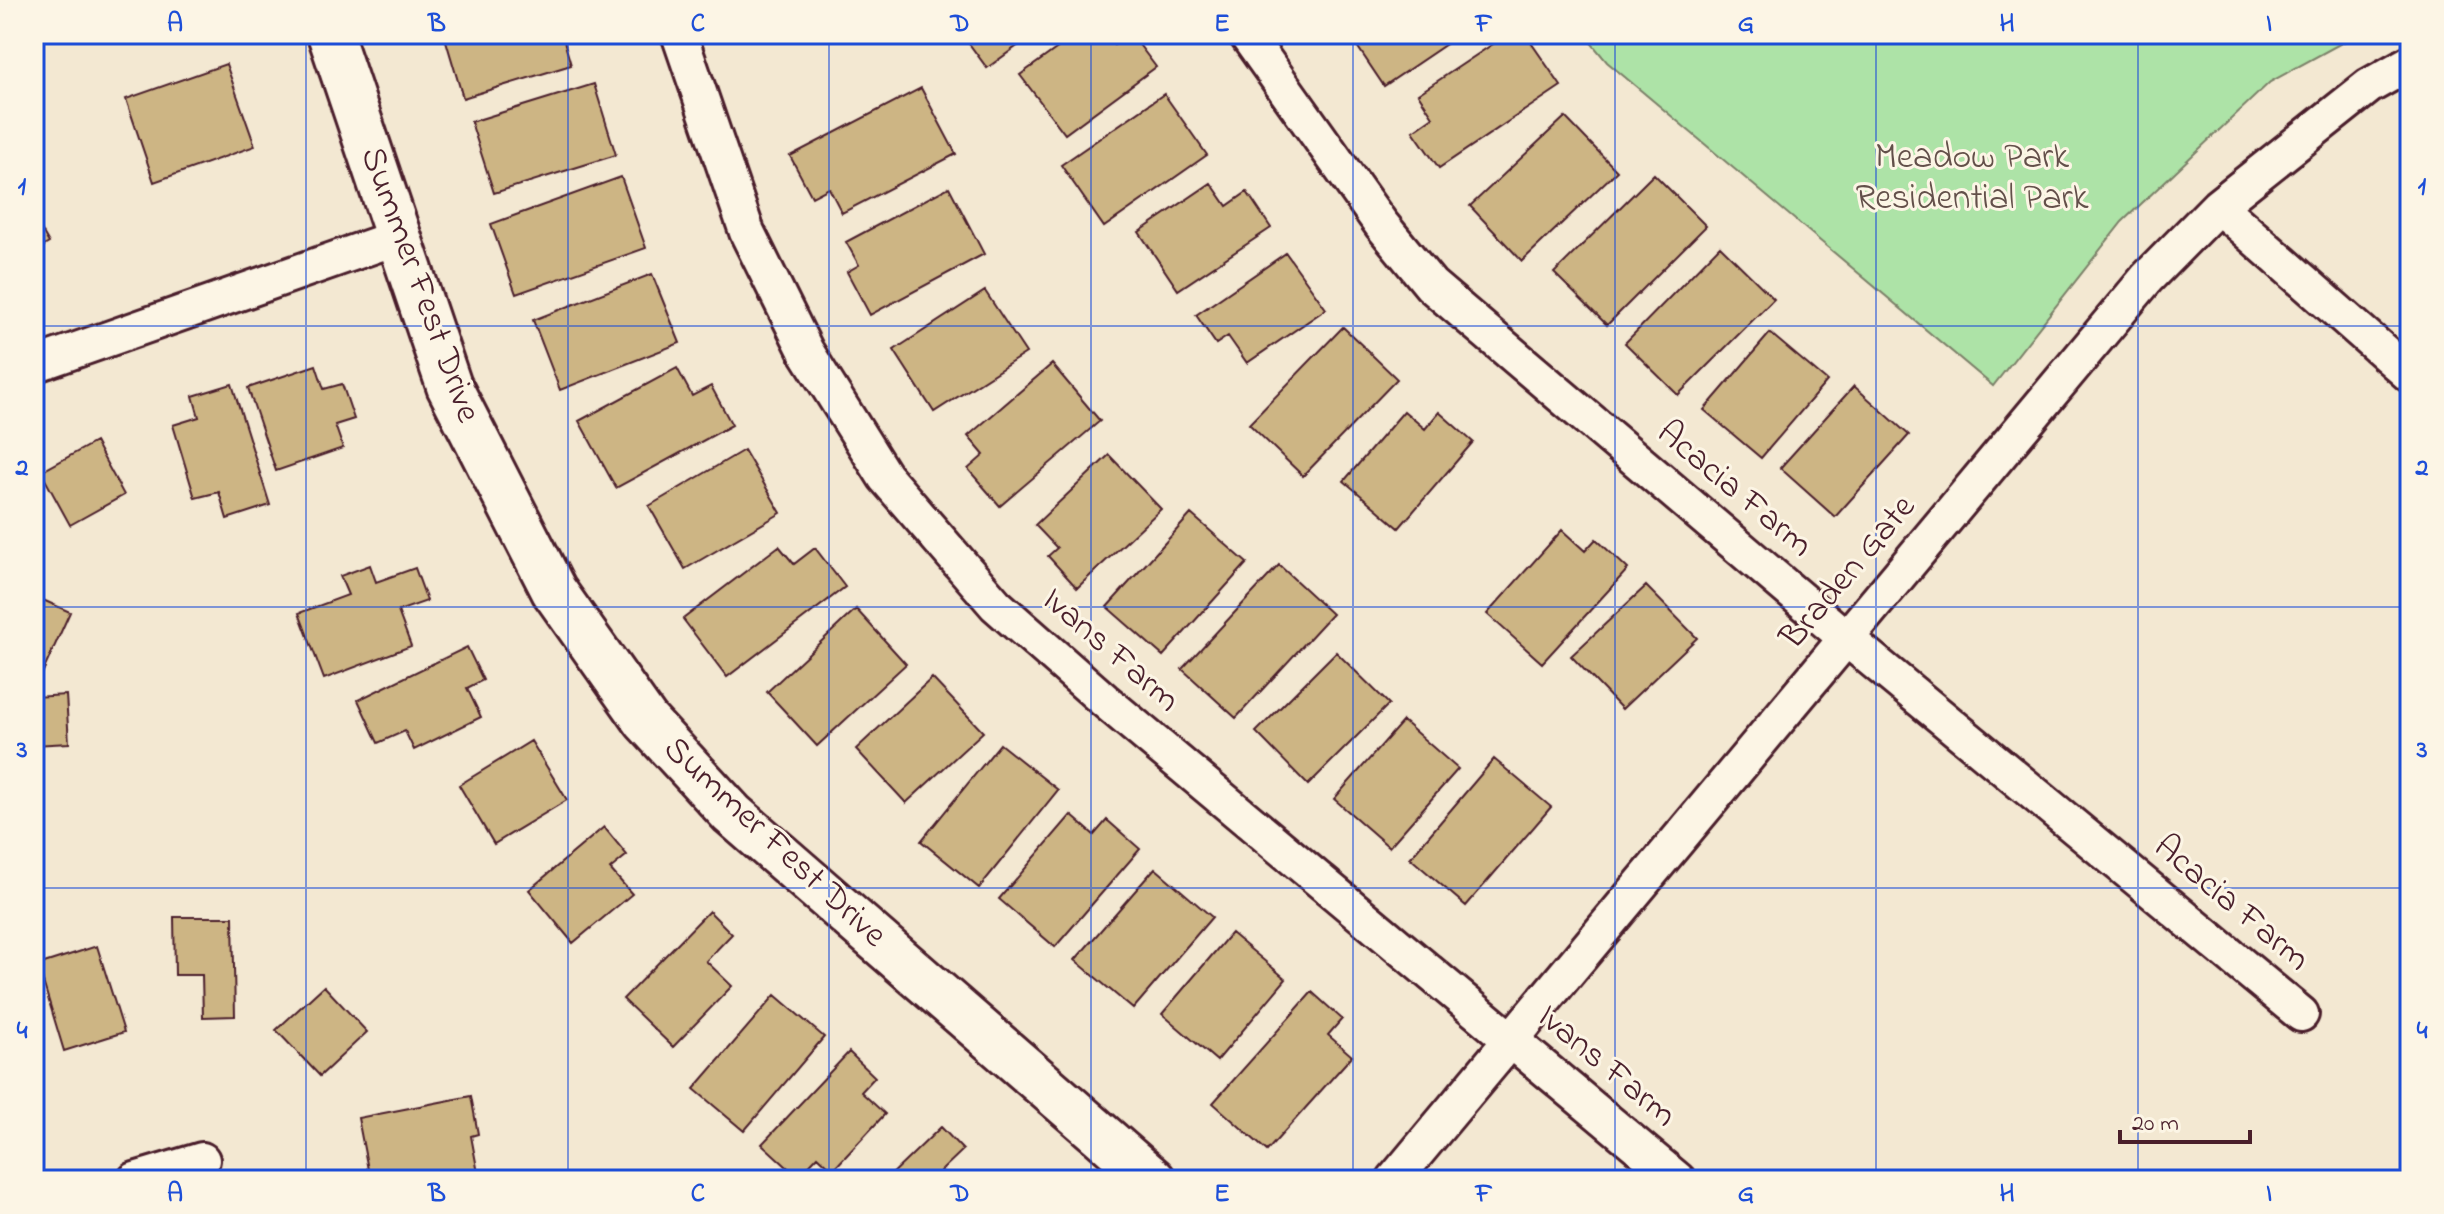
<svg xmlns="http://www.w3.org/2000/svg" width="2444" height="1214" font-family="'Indie Flower',sans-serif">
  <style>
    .green { fill: #ade3a7; stroke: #7c8169; stroke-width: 2 }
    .building { fill: #cdb584; stroke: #4a1f2b; stroke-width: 2 }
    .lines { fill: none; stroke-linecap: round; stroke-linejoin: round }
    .minor-casing { stroke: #4a1f2b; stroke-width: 40 }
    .tertiary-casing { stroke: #4a1f2b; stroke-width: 50 }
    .minor { stroke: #fcf5e5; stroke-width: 34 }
    .tertiary { stroke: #fcf5e5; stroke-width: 44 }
    .grid { fill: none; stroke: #1d4ed8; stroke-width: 2; stroke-opacity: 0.55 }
    .labels { text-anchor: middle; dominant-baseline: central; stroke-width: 6; stroke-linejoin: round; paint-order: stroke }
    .park-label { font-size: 36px; fill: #63504a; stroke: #fcf5e5 }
    .street-label { font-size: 36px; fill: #4a1f2b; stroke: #fcf5e5 }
    .neatline { fill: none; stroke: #1d4ed8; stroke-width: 3 }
    .grid-label { font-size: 26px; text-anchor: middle; font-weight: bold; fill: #1d4ed8 }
  </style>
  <rect width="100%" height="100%" fill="#f3e8d2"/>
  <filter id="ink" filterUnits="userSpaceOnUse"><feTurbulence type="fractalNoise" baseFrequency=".0125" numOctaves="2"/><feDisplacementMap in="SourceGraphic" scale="16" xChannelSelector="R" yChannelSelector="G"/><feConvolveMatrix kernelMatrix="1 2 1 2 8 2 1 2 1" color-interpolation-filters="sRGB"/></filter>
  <g filter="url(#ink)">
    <!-- green -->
    <path class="green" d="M1584 34H2358L2270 82 2122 222 1993 386 1607 62Z"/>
    <!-- building -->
    <path class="building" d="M444 34H562L571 65 463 98Z
      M962 34H1034L987 68Z
      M1077 34H1105L1114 45 1131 34 1156 67 1065 134 1020 75Z
      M1349 34H1461L1384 86Z
      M1508 34H1525L1561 86 1439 168 1413 131 1433 117 1418 94Z
      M226 64 255 146 154 182 126 99Z
      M594 84 616 155 494 193 471 122Z
      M921 88 956 154 842 213 829 188 812 197 790 156Z
      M1164 94 1207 155 1104 227 1061 165Z
      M1565 117 1617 171 1522 261 1470 206Z
      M1654 174 1706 226 1607 325 1554 273Z
      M621 177 646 248 516 294 491 224Z
      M1211 183 1227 206 1247 192 1271 228 1178 290 1139 232Z
      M949 187 984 254 870 315 847 272 859 265 846 242Z
      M34 217 49 243 34 252Z
      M1720 246 1774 299 1678 395 1625 343Z
      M1286 253 1326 309 1247 363 1228 336 1216 344 1196 315Z
      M652 274 680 343 560 390 533 320Z
      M985 291 1026 353 934 412 894 350Z
      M1343 327 1397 379 1303 476 1249 424Z
      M1770 333 1827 381 1761 458 1704 410Z
      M1052 364 1100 421 1000 506 968 469 984 455 968 436Z
      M316 365 324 389 342 384 354 419 335 425 343 448 276 471 248 388Z
      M677 368 692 396 711 386 732 425 616 488 579 421Z
      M232 384 270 505 227 519 219 492 195 498 173 425 199 417 193 396Z
      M1854 386 1909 435 1835 517 1780 468Z
      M1404 411 1425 429 1439 412 1473 442 1399 528 1344 481Z
      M95 442 124 495 70 525 41 472Z
      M744 450 781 513 685 569 649 506Z
      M1109 455 1161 509 1077 588 1048 556 1057 548 1035 525Z
      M1191 514 1247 563 1163 656 1107 607Z
      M1562 530 1585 551 1596 539 1628 569 1542 663 1487 614Z
      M779 546 794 564 815 548 845 587 727 677 683 619Z
      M370 565 376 582 415 568 427 601 398 611 411 646 324 679 299 613 348 595 340 576Z
      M1279 565 1332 614 1236 718 1182 669Z
      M1646 586 1697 638 1622 709 1571 656Z
      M34 596 70 612 42 674 34 670Z
      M856 609 906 664 817 746 767 692Z
      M467 647 483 680 467 688 481 717 414 750 405 731 378 743 358 700Z
      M1336 652 1389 704 1308 785 1256 732Z
      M932 678 983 732 906 803 856 749Z
      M66 695 69 743 34 745V697Z
      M1403 721 1458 769 1389 847 1334 799Z
      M531 741 567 800 494 844 459 785Z
      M1000 744 1058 790 979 888 921 841Z
      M1494 759 1551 807 1466 906 1410 858Z
      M1071 815 1094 835 1107 820 1140 849 1055 947 999 899Z
      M604 827 627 855 610 869 632 894 573 943 529 890Z
      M1155 868 1212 917 1133 1009 1075 960Z
      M709 911 732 934 706 961 732 986 673 1047 623 999Z
      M174 917H233L235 1016 203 1017 202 975H175Z
      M1231 933 1286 979 1217 1061 1162 1014Z
      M97 946 124 1032 64 1051 38 965Z
      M324 986 367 1032 320 1076 276 1030Z
      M1312 992 1342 1019 1328 1035 1352 1056 1267 1151 1213 1103Z
      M775 995 824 1037 744 1131 694 1089Z
      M849 1052 875 1077 861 1092 885 1114 833 1170 818 1156 798 1177 762 1144Z
      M471 1096 478 1134 471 1136 478 1173 442 1180H370L358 1118Z
      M941 1127 963 1150 941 1171 950 1180H886Z"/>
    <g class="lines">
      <!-- minor casing -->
      <g class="minor-casing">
        <path id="minor" d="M679 34 747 232 806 351 885 477 996 605 1104 700 1678 1180
          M1246 34 1381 224 1431 285 1847 639 2301 1014
          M2218 206 2410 375
          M34 365 398 237
          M135 1180 202 1160
          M1394 1180 2147 278 2218 206 2369 86 2410 63"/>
      </g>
      <!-- tertiary casing -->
      <g class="tertiary-casing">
        <path id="tertiary" d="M330 34 449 386 554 591 646 721 732 814 1153 1180"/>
      </g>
      <!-- minor -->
      <use href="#minor" class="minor"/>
      <!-- tertiary -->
      <use href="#tertiary" class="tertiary"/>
    </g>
  </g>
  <!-- grid -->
  <path class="grid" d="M306 34V1180M568 34V1180M829 34V1180M1091 34V1180M1353 34V1180M1615 34V1180M1876 34V1180M2138 34V1180M34 326H2410M34 607H2410M34 888H2410"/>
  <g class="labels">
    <!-- park labels -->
    <g class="park-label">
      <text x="1972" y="158">Meadow Park<tspan x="1972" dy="41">Residential Park</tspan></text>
    </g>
    <!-- street labels -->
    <g class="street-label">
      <text transform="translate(419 285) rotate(70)">Summer Fest Drive</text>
      <text transform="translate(1734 490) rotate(40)">Acacia Farm</text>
      <text transform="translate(1849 573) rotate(-50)">Braden Gate</text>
      <text transform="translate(1110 651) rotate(41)">Ivans Farm</text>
      <text transform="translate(774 843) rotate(43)">Summer Fest Drive</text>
      <text transform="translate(2231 904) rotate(40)">Acacia Farm</text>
      <text transform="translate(1606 1067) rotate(40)">Ivans Farm</text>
    </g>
  </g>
  <!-- margin -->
  <rect width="2444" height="1214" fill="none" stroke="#fcf5e5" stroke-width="88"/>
  <!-- scale -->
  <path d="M2120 1130v12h130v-12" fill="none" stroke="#4a1f2b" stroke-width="4"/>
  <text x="2132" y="1130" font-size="24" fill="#4a1f2b" stroke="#fcf5e5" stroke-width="6" paint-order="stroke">20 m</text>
  <rect x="44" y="44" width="2356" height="1126" class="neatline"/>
  <g class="grid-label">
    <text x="175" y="31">A</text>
    <text x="437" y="31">B</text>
    <text x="698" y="31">C</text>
    <text x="960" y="31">D</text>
    <text x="1222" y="31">E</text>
    <text x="1484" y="31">F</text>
    <text x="1746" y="31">G</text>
    <text x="2007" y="31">H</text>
    <text x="2269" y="31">I</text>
    <text x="22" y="194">1</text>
    <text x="2422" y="194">1</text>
    <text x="22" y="475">2</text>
    <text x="2422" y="475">2</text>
    <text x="22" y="757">3</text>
    <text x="2422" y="757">3</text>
    <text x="22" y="1038">4</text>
    <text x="2422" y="1038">4</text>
    <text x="175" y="1201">A</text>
    <text x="437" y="1201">B</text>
    <text x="698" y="1201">C</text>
    <text x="960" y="1201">D</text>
    <text x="1222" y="1201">E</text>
    <text x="1484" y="1201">F</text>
    <text x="1746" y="1201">G</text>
    <text x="2007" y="1201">H</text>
    <text x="2269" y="1201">I</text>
  </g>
</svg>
